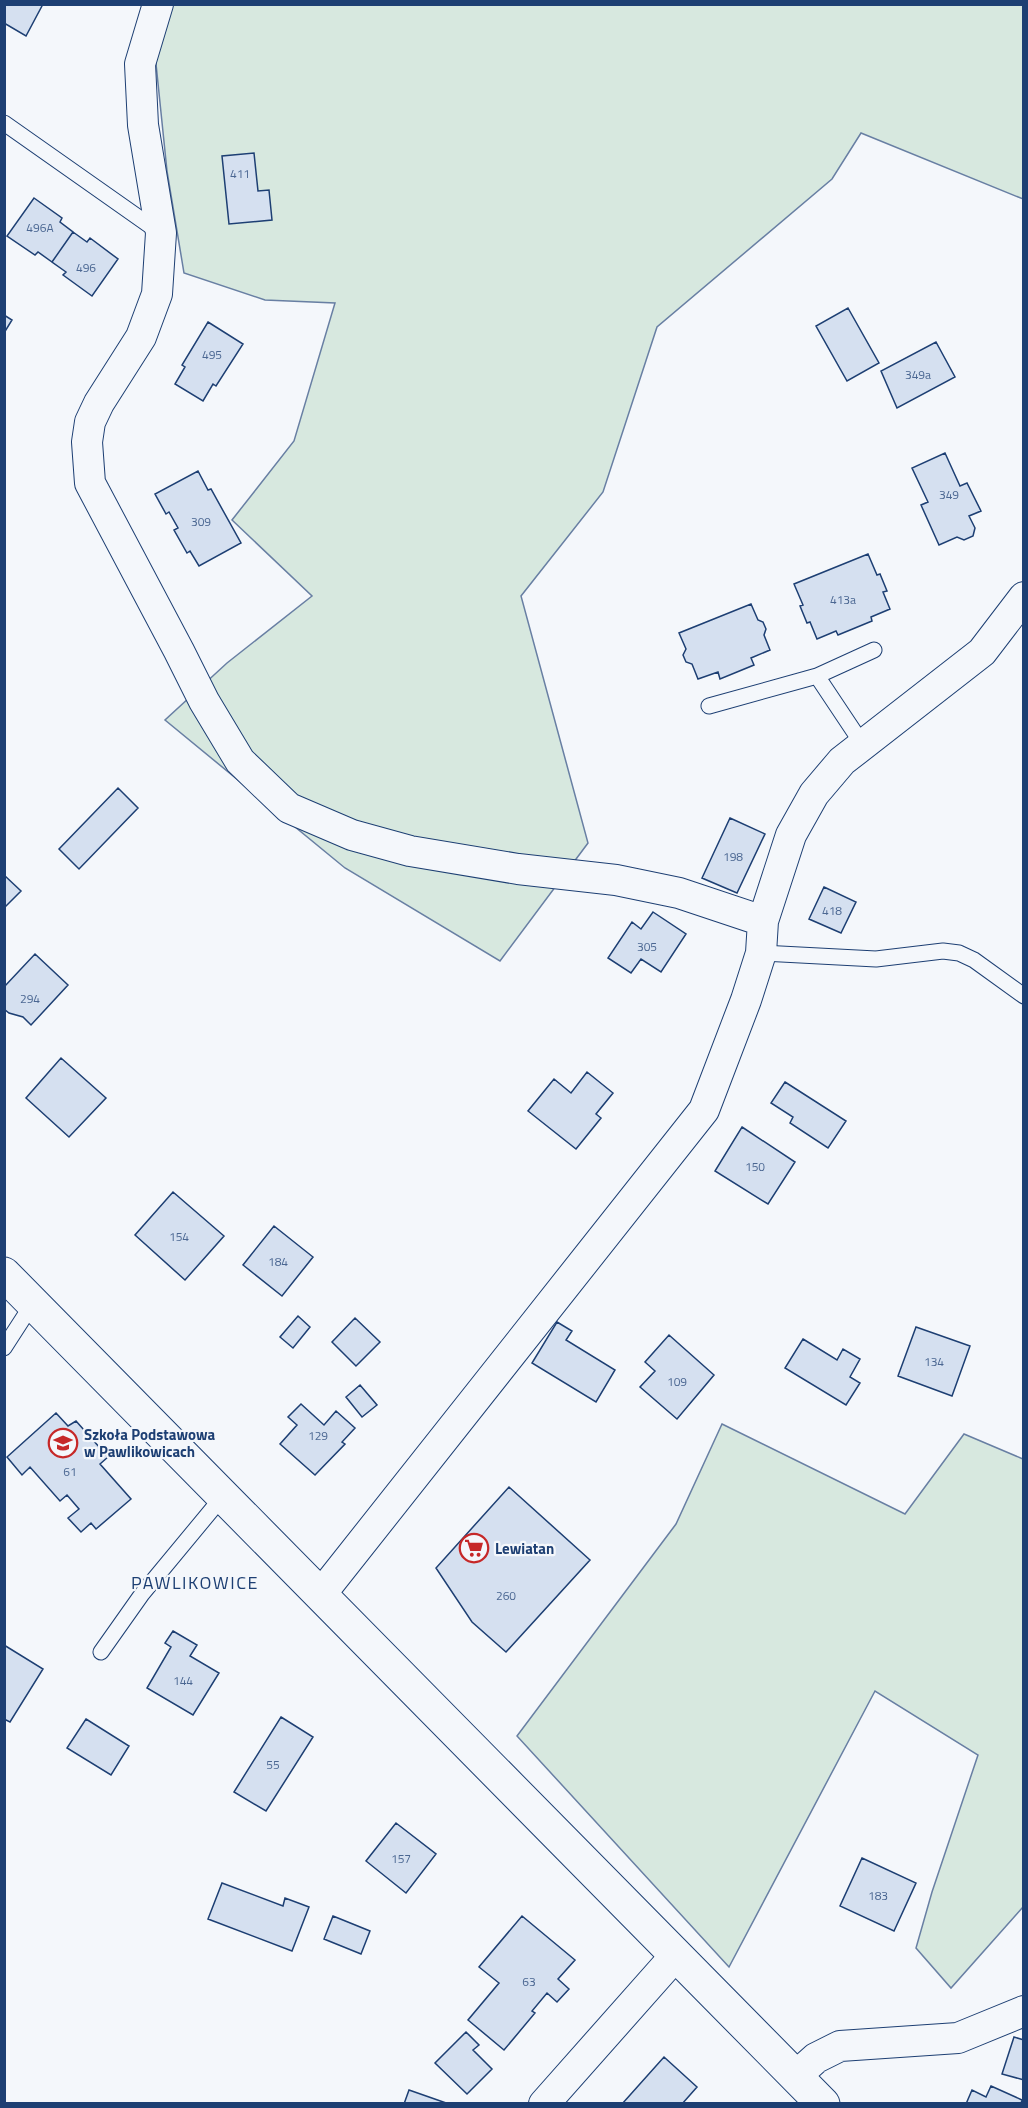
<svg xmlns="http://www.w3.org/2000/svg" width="1028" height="2108" font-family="'Titillium Web',sans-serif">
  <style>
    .green { fill: #d7e8df; stroke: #687fa3; stroke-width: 1.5 }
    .building { fill: #d5e0f0; stroke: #1d3f73; stroke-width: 1.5 }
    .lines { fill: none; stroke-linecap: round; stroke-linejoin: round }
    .lane-casing { stroke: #1d3f73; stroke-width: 17 }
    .street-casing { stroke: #1d3f73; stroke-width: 32 }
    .secondary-casing { stroke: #1d3f73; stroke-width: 35 }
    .lane { stroke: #f4f7fb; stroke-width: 15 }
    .street { stroke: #f4f7fb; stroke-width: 30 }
    .secondary { stroke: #f4f7fb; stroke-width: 33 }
    .labels { text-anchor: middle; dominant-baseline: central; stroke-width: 4.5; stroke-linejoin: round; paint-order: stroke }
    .number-label { font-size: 12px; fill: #4b6792 }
    .poi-label { font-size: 15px; font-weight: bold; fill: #1d3f73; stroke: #f4f7fb; text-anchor: start }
    .quarter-label { font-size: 18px; letter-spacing: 1.5px; fill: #1d3f73; stroke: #f4f7fb }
  </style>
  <rect width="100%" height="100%" fill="#f4f7fb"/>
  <!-- green -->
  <path class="green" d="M169 5H1023V199L861 133 832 179 657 327 603 492 521 596 588 843 500 961 345 868 165 720 227 663 312 596 232 520 294 441 335 303 265 300 184 273 167 171 155 54Z
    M722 1424 905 1514 964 1434 1023 1459V1907L951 1988 916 1948 932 1892 978 1755 875 1691 729 1967 517 1736 676 1524Z"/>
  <!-- building -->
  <path class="building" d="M4 4H43L26 36 4 23Z
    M254 153 258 191 269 190 272 220 229 224 222 156Z
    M34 198 62 218 60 222 73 232 52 262 38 252 35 255 7 236Z
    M73 232 87 242 90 238 118 259 92 296 63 275 66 272 52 262Z
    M848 308 879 363 847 381 816 326Z
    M4 315 12 320 4 333Z
    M208 322 243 344 216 386 213 384 203 401 175 384 185 367 182 365Z
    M936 342 955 377 897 408 881 371Z
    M945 453 960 486 967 483 981 511 969 516 975 528 973 536 964 540 957 537 939 545 921 505 928 502 912 468Z
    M198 471 208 490 211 489 241 543 199 566 190 551 187 553 174 530 178 528 169 512 166 514 155 494Z
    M868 554 877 575 880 574 887 591 883 592 890 609 871 617 872 621 838 635 836 631 817 639 810 622 807 623 800 606 803 605 794 584Z
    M751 604 758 620 763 622 766 629 764 635 770 650 751 658 754 665 720 679 718 672 698 679 692 664 686 662 683 655 686 649 679 633Z
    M118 788 138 808 79 869 59 849Z
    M730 818 765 834 737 893 702 878Z
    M4 875 21 891 4 908Z
    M824 887 856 902 841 933 809 919Z
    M653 912 686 934 661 972 641 959 631 973 608 958 632 922 641 929Z
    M35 954 68 985 31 1025 23 1017 9 1013 4 1009V987Z
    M61 1058 106 1098 69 1137 26 1098Z
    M587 1072 613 1093 596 1114 601 1118 576 1149 528 1111 554 1079 571 1093Z
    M785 1082 846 1121 828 1148 790 1123 793 1117 771 1103Z
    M742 1127 795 1162 768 1204 715 1171Z
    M173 1192 224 1236 185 1280 135 1235Z
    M274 1226 313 1257 282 1296 243 1265Z
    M298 1316 310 1327 293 1348 280 1337Z
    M355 1318 380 1342 356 1366 332 1342Z
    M557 1322 572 1331 566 1340 615 1370 596 1402 532 1363Z
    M916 1327 970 1346 952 1396 898 1376Z
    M669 1335 714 1375 677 1419 640 1387 655 1371 645 1362Z
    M803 1339 837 1360 843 1349 860 1359 850 1377 860 1383 846 1405 785 1368Z
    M360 1385 377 1405 362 1417 346 1397Z
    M301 1404 324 1425 336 1411 355 1428 342 1442 345 1444 315 1475 280 1444 297 1425 288 1417Z
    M56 1413 68 1426 76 1421 108 1457 100 1464 131 1499 96 1529 91 1523 81 1532 68 1518 79 1509 67 1495 60 1501 30 1467 22 1475 7 1457Z
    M509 1487 590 1560 506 1652 472 1622 436 1568Z
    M173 1631 197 1645 190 1656 219 1673 193 1715 147 1688 171 1647 165 1643Z
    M4 1645 43 1669 10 1722 4 1719Z
    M281 1717 313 1737 266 1811 234 1792Z
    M86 1719 129 1746 111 1775 67 1748Z
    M396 1823 436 1854 406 1893 366 1861Z
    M862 1858 916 1883 894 1931 840 1906Z
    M222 1883 283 1906 285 1898 309 1907 292 1951 208 1919Z
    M333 1916 370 1931 361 1954 324 1939Z
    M522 1916 575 1960 558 1979 569 1989 557 2002 547 1993 532 2011 535 2013 504 2050 468 2020 499 1983 479 1967Z
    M466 2032 479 2045 473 2050 492 2069 467 2094 435 2063Z
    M1014 2037 1024 2040V2080L1002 2074Z
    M664 2057 697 2087 682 2104H622Z
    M991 2086 1022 2100 1021 2104H966L972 2090 986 2097Z
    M409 2090 449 2104H404Z"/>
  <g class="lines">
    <!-- lane casing -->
    <g class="lane-casing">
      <path id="lane" d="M4 123 159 232
        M817 676 874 650
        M709 706 817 676 863 745
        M761 953 876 959 943 951 959 953 974 960 1024 996
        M4 1348 33 1303
        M101 1652 142 1594 224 1495"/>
    </g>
    <!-- street casing -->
    <g class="street-casing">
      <path id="street" d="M158 4 140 64 143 125 161 233 157 294 141 337 99 403 90 422 87 442 90 483 179 651 204 701 240 761 289 808 352 835 410 851 518 869 616 880 679 893 763 921
        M321 1594 704 1110 746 1000 761 953 763 921 791 835 814 794 842 761 982 652 1024 597
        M797 2075 816 2058 840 2046 958 2038 1024 2011
        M544 2104 676 1955"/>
    </g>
    <!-- secondary casing -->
    <g class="secondary-casing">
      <path id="secondary" d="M4 1274 823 2104"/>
    </g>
    <!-- lane -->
    <use href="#lane" class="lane"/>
    <!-- street -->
    <use href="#street" class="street"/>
    <!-- secondary -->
    <use href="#secondary" class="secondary"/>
  </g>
  <!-- icons -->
  <defs>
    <g id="school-ring" transform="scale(1.5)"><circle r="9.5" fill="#f4f7fb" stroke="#c62828" stroke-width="1.5"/><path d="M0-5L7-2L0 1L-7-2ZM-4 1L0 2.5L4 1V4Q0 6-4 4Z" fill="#c62828"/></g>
    <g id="supermarket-ring" transform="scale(1.5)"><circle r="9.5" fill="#f4f7fb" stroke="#c62828" stroke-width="1.5"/><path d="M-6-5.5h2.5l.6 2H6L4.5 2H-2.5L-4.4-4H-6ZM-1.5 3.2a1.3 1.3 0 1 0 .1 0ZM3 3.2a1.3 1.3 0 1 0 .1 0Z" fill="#c62828"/></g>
  </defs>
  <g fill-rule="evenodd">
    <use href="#school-ring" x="63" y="1443"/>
    <use href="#supermarket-ring" x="474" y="1548"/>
  </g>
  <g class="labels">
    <!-- number labels -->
    <g class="number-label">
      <text x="240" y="173">411</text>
      <text x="40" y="227">496A</text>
      <text x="86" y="267">496</text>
      <text x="212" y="354">495</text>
      <text x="918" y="374">349a</text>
      <text x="949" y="494">349</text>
      <text x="201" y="521">309</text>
      <text x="843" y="599">413a</text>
      <text x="733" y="856">198</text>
      <text x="832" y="910">418</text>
      <text x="647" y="946">305</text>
      <text x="30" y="998">294</text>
      <text x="755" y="1166">150</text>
      <text x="179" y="1236">154</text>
      <text x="278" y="1261">184</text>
      <text x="934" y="1361">134</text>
      <text x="677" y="1381">109</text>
      <text x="318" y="1435">129</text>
      <text x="70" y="1471">61</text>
      <text x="506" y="1595">260</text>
      <text x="183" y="1680">144</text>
      <text x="273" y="1764">55</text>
      <text x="401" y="1858">157</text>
      <text x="878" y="1895">183</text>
      <text x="529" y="1981">63</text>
    </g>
    <!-- poi labels -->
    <g class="poi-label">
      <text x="84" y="1434">Szkoła Podstawowa<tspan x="84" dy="17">w Pawlikowicach</tspan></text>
      <text x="495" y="1548">Lewiatan</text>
    </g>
    <!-- quarter labels -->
    <g class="quarter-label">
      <text x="195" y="1582">PAWLIKOWICE</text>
    </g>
  </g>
  <!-- border -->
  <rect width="1028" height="2108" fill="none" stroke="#1d3f73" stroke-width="12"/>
</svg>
